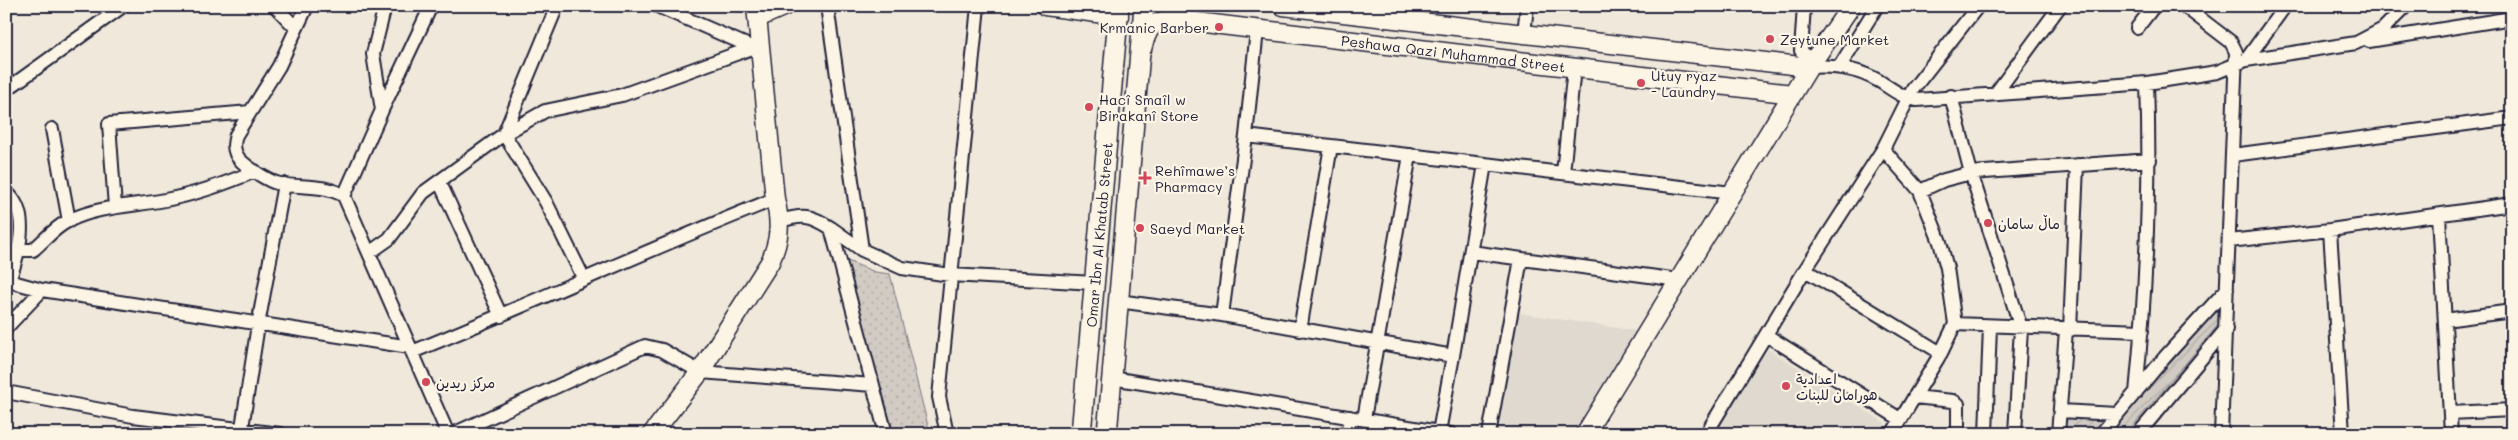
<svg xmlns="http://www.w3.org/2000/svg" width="2518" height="440" font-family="Mali,'Playpen Sans Arabic',sans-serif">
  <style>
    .built { fill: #e0d9cf }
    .grass { fill: url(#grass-dots); stroke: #7a767f }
    .cemetery { fill: url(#cemetery-stones); stroke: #7a767f }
    .garden { fill: url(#garden-furrows); stroke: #7a767f }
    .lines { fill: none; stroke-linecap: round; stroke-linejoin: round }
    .street-casing { stroke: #22223b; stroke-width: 16 }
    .secondary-casing { stroke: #22223b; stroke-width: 21 }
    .primary-casing { stroke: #22223b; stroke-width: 22 }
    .street { stroke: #fcf5e5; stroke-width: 12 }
    .secondary { stroke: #fcf5e5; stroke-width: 18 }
    .primary { stroke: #fcf5e5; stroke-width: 19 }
    .poi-dot { fill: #d1495b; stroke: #fcf5e5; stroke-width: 2 }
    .labels { text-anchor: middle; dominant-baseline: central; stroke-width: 4.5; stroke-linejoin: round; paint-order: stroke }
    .poi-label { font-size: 14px; fill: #22223b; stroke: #fcf5e5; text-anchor: start }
    .street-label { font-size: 14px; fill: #22223b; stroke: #fcf5e5 }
  </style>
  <defs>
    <pattern id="grass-dots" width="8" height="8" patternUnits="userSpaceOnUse" patternTransform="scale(1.25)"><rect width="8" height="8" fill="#d1cbc3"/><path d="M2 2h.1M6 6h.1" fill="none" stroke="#b3aea8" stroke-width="1.8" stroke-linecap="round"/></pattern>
    <pattern id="cemetery-stones" width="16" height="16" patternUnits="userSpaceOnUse" patternTransform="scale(1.25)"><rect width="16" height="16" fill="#d1cbc3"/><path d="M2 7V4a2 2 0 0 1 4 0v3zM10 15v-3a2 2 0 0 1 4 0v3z" fill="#b3aea8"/></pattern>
    <pattern id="garden-furrows" width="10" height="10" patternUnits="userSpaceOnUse" patternTransform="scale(1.25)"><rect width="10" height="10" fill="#d1cbc3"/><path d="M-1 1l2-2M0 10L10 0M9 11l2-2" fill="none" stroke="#b3aea8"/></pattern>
  </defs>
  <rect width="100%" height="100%" fill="#efe8db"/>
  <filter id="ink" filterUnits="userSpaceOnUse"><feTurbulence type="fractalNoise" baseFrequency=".02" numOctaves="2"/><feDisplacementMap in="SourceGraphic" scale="10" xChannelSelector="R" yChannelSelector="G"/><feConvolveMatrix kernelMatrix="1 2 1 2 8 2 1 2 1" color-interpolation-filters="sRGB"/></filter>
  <g filter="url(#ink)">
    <!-- built -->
    <path class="built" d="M1519 313 1637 331 1574 434H1497Z
      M1768 349 1885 423 1879 434H1714Z"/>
    <!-- grass -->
    <path class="grass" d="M845 260 875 272 890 274 930 434H894Z"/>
    <!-- cemetery -->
    <path class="cemetery" d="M6 205C15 227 13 242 6 264Z"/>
    <!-- garden -->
    <path class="garden" d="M2218 308V325L2126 434H2109Z
      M2066 418H2106L2098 434H2065Z"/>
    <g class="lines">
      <!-- street casing -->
      <g class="street-casing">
        <path id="street" d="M275 6 296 28
          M307 6 279 66 236 135C234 142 233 147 236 154 240 164 269 182 280 184 301 188 325 184 344 196L448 434
          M657 6 756 49
          M827 6 862 250
          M1804 6 1801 51 1813 61
          M2184 6 2231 42 2236 52 2221 434
          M2137 28 2154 6
          M1524 34 1527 6
          M2369 41 2512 18
          M2246 60 2285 6
          M1840 66 1877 6
          M1809 67C1834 65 1856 68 1879 81 1892 89 1902 98 1917 100L2147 83 2217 72 2246 60 2356 43 2383 29 2406 6
          M6 90 123 6
          M1996 93 2060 6
          M1951 96 1971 173 2021 328 2015 434
          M382 110 373 54 385 6
          M52 129 69 221
          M1246 136 1732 193
          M1883 149 1920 191 1940 242 1947 268 1955 324 1941 353 1892 434
          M2233 155 2512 118
          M1563 173 1574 68
          M440 183 501 316
          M1920 191 1944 180 1971 173 2150 160
          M6 192C32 213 18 255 9 281L42 290
          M344 196 382 110 431 6
          M115 207 109 124 250 112
          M2439 215 2451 434
          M780 221C803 214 811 215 831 228L886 434
          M831 228 862 250 902 268 950 275 1095 283
          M2330 230 2343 434
          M2229 241 2330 230 2512 204
          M19 250H33C45 240 54 228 68 221 98 206 133 206 165 200 197 194 225 184 255 171
          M1471 252 1679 280
          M369 253 389 239 423 193 504 134 557 6
          M1805 270 1941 353
          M584 279 546 202 504 134 545 111 622 95 752 48
          M1118 301 1222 315 1453 356 1485 164
          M1222 315 1246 136 1257 30
          M2445 320 2512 311
          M1955 324 2142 331
          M6 328 42 290 410 347
          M1300 330 1331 146
          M2070 330 2077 165
          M1766 335 1900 419
          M412 352C534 303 653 247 775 199
          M1112 378 1451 434
          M6 392 133 416 280 434
          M2136 393C2146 290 2151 186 2147 83
          M1914 397 1953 401 1958 404V434
          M2060 411 2117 414
          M2450 413 2512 410
          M1364 419 1410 155
          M1439 432 1453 356
          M241 434 258 325 284 184
          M453 434 645 346 662 350 700 372 873 385
          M947 434 939 397 978 6
          M1348 434 1350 417
          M1489 434 1521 259
          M1706 434 1805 270 1883 149 1913 89 1978 6
          M1986 434 1990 326
          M2058 434 2066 330
          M2101 434 2165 357 2227 289
          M2138 434 2226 329"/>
      </g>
      <!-- secondary casing -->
      <g class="secondary-casing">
        <g id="secondary">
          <path d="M1045 6 1119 16"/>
          <path d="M1283 6 1809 67"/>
          <path d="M758 18 785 6"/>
          <path id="s1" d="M1142 49C1147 30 1151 21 1172 19L1792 94"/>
          <path d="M652 434 700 372 770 262C780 240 781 223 775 199L756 6"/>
          <path d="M1585 434 1809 67 1851 6"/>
        </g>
      </g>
      <!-- primary casing -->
      <g class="primary-casing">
        <g id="primary">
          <path id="s2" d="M1081 434 1119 6"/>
          <path d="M1107 434 1144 6"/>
        </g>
      </g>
      <!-- street -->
      <use href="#street" class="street"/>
      <!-- secondary -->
      <use href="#secondary" class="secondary"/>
      <!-- primary -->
      <use href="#primary" class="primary"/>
    </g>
  </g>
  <!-- markers -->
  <g class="poi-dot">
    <circle cx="1219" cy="27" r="5"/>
    <circle cx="1770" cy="39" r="5"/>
    <circle cx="1641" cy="83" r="5"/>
    <circle cx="1089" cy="107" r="5"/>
    <path d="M1142.5 170.5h5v5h5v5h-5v5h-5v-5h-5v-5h5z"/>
    <circle cx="1988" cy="223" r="5"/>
    <circle cx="1140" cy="228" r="5"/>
    <circle cx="426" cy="382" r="5"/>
    <circle cx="1786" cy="386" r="5"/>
  </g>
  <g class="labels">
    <!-- poi labels -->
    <g class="poi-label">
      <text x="1209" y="27" text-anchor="end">Krmanic Barber</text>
      <text x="1780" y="39">Zeytune Market</text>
      <text x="1651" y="75">Utuy ryaz<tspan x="1651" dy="16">- Laundry</tspan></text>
      <text x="1099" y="99">Hacî Smaîl w<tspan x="1099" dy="16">Birakanî Store</tspan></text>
      <text x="1155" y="170">Rehîmawe’s<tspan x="1155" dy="16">Pharmacy</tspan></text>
      <text x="1998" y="223">ماڵ سامان</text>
      <text x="1150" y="228">Saeyd Market</text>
      <text x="1796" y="378">اعدادية<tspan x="1796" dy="16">هورامان للبنات</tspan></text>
      <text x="436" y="382">مركز ريدين</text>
    </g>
    <!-- street labels -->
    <g class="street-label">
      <text stroke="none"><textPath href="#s1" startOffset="330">Peshawa Qazi Muhammad Street</textPath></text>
      <text stroke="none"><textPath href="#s2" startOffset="200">Omar Ibn Al Khatab Street</textPath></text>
    </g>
  </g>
  <!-- margin -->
  <rect width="2518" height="440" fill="none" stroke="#fcf5e5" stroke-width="25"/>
  <rect x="12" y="12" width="2493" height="415" fill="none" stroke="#22223b" stroke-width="2" filter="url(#ink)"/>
</svg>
